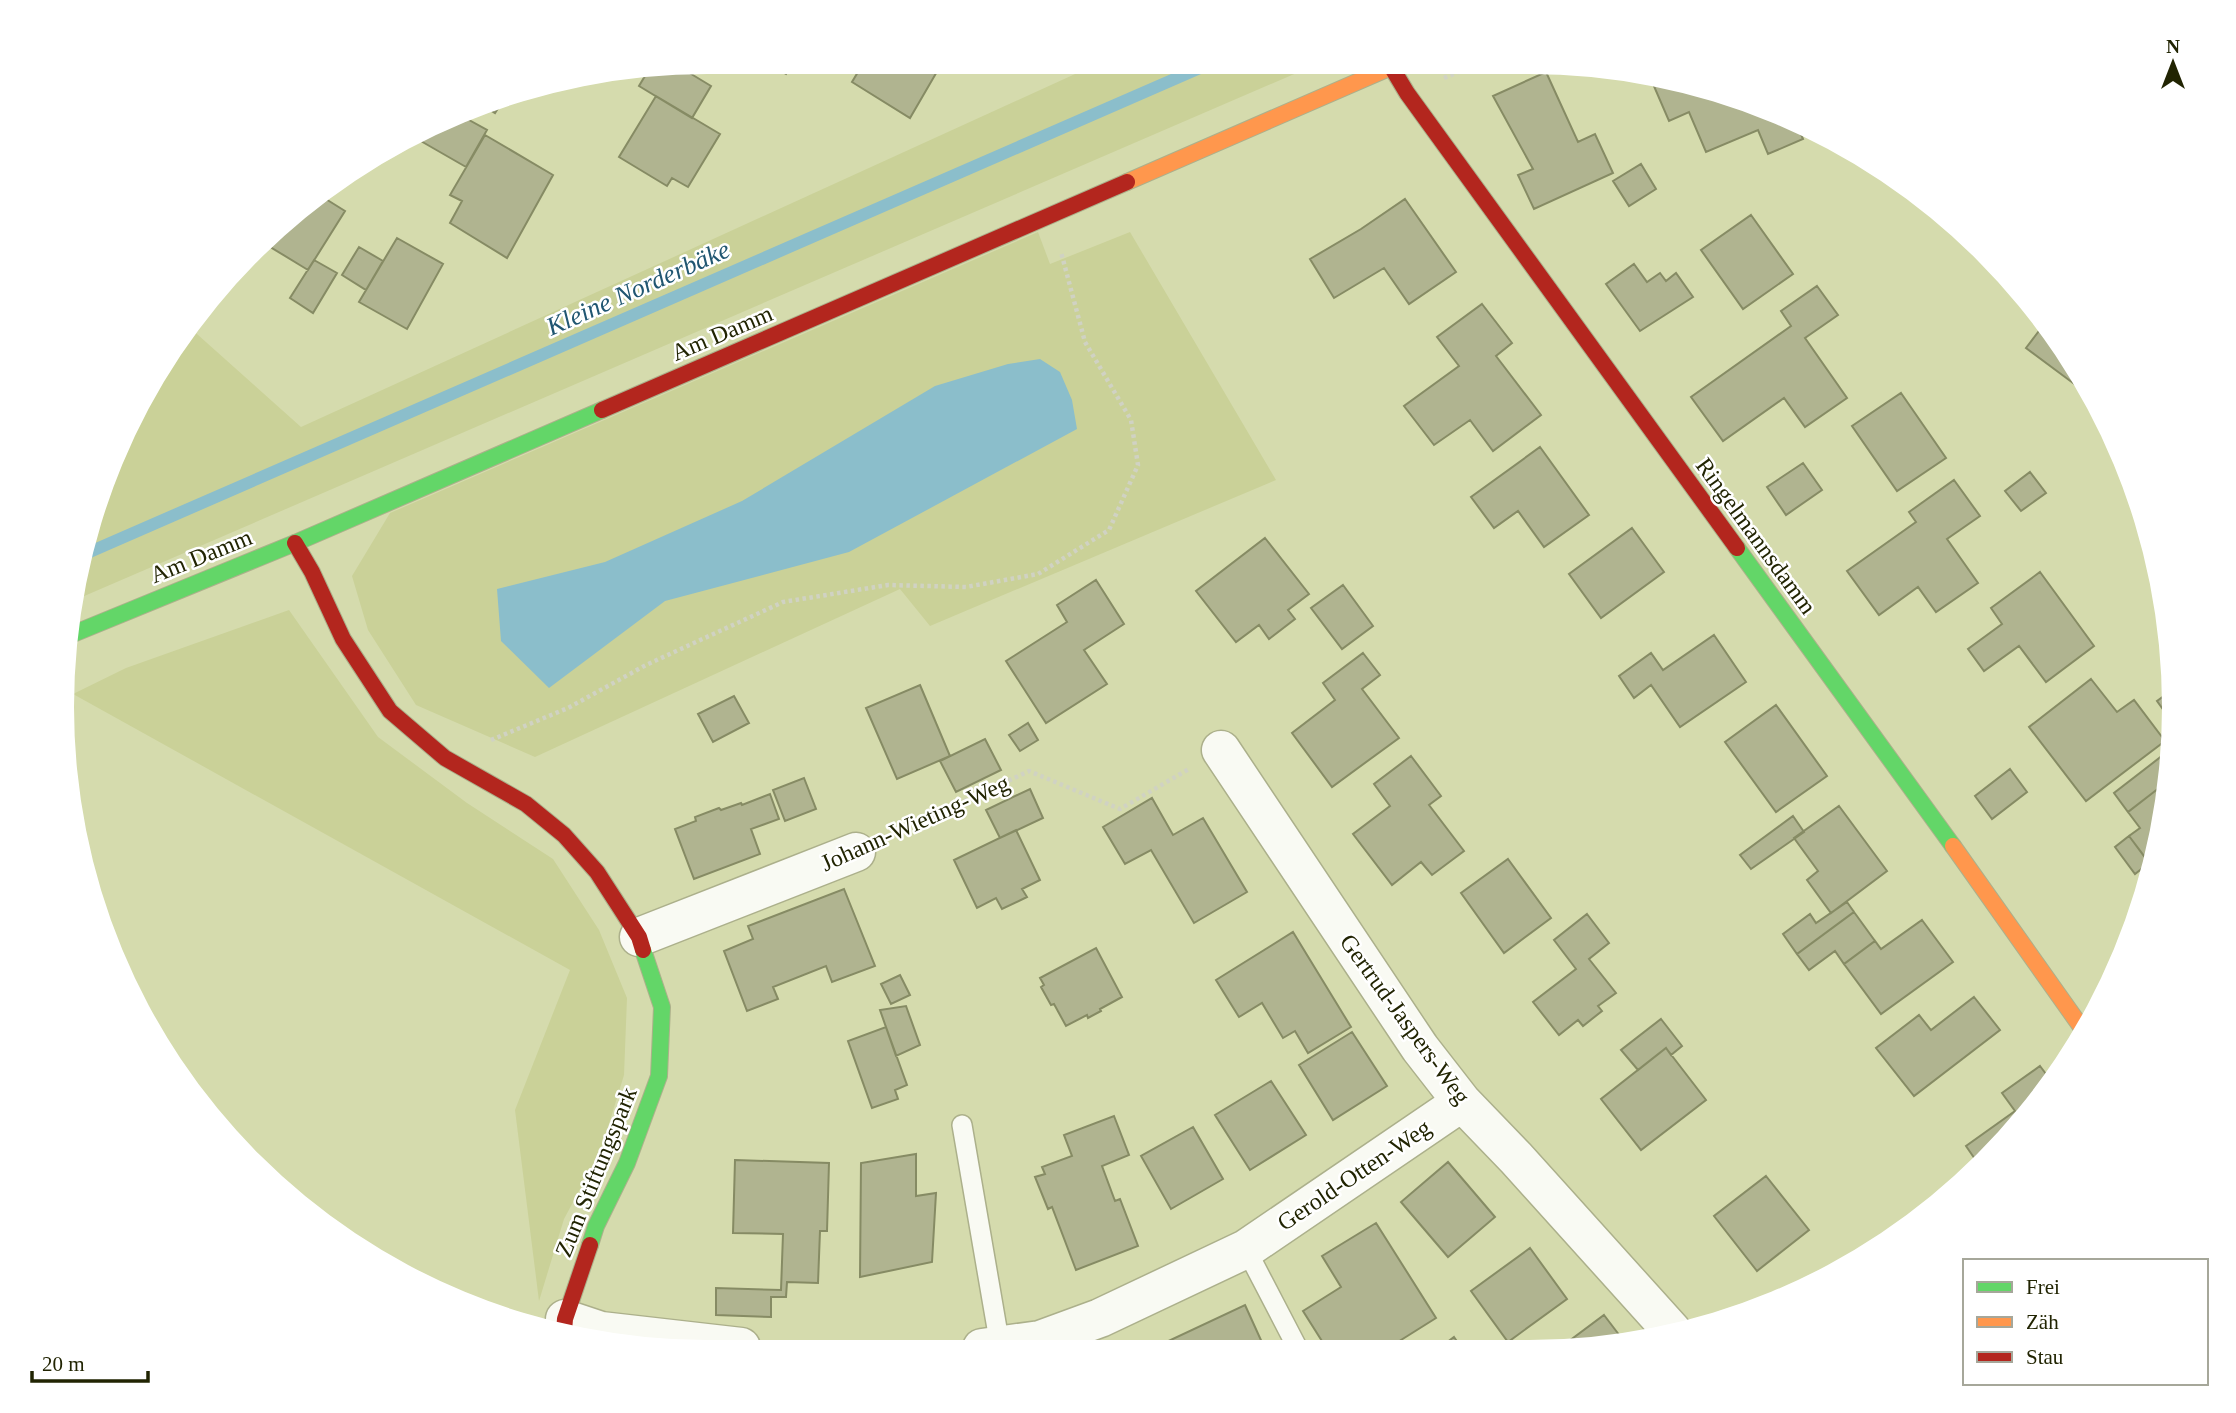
<svg xmlns="http://www.w3.org/2000/svg" width="2236" height="1413" font-family="'Times New Roman',serif">
  <style>
    .green { fill: #cad198 }
    .water { fill: #8bbecb }
    .lines { fill: none; stroke-linecap: round; stroke-linejoin: round }
    .stream { stroke: #8bbecb; stroke-width: 12 }
    .building { fill: #b0b490; stroke: #868b64; stroke-width: 2 }
    .lane-casing { stroke: #acb08b; stroke-width: 22 }
    .street-casing { stroke: #acb08b; stroke-width: 41 }
    .fast-casing { stroke: #acb08b; stroke-width: 18 }
    .slow-casing { stroke: #acb08b; stroke-width: 18 }
    .jam-casing { stroke: #acb08b; stroke-width: 18 }
    .path { stroke: #d0d2c3; stroke-width: 4.5; stroke-dasharray: 3.5 3.5; stroke-linecap: butt }
    .lane { stroke: #f9faf3; stroke-width: 19 }
    .street { stroke: #f9faf3; stroke-width: 38 }
    .fast { stroke: #63d668; stroke-width: 16 }
    .slow { stroke: #ff974d; stroke-width: 16 }
    .jam { stroke: #b3261e; stroke-width: 16 }
    .labels { text-anchor: middle; dominant-baseline: central; stroke-width: 5; stroke-linejoin: round; paint-order: stroke }
    .street-label { font-size: 24px; fill: #212402; stroke: #fff }
    .water-label { font-size: 26px; font-style: italic; fill: #205671; stroke: #fff }
  </style>
  <rect width="100%" height="100%" fill="#d5dbad"/>
  <!-- green -->
  <path class="green" d="M1097 64 1315 65 75 600 96 499 188 326 301 427Z
    M1038 232 1050 264 1130 232 1276 480 930 626 900 589 535 757 416 705 368 630 352 576 390 513Z
    M289 610 378 737 467 803 553 859 599 930 627 998 624 1075 601 1150 564 1219 539 1301 515 1110 570 970 73 694 126 668Z"/>
  <!-- water -->
  <path class="water" d="M1040 359 1060 372 1072 400 1077 429 849 552 665 601 549 688 501 641 497 589 605 562 742 501 935 386 1008 364Z"/>
  <g class="lines">
    <!-- stream -->
    <path class="stream" d="M85 554 1209 64"/>
  </g>
  <!-- building -->
  <path class="building" d="M764 62H792L786 74Z
    M864 62 942 63 910 118 852 82Z
    M678 66 711 86 692 118 639 86 648 71Z
    M1546 72 1578 142 1595 134 1613 173 1534 209 1518 175 1533 169 1493 96Z
    M1650 77 1776 110 1796 122 1803 139 1768 154 1758 130 1706 152 1689 112 1669 121Z
    M507 94 495 113 481 104 499 95Z
    M656 96 720 134 688 187 672 178 667 186 619 157Z
    M460 115 487 130 466 167 419 140 423 133Z
    M485 135 553 175 507 258 450 223 462 201 450 195Z
    M1641 164 1656 189 1629 206 1613 181Z
    M321 196 345 211 308 270 267 245Z
    M1405 199 1456 272 1409 304 1384 268 1334 298 1310 259 1361 229Z
    M1751 215 1793 274 1743 309 1701 250Z
    M397 238 443 264 407 329 359 302Z
    M359 247 383 261 366 290 342 275Z
    M314 260 337 273 313 313 290 298Z
    M1634 264 1647 282 1660 273 1666 281 1676 273 1693 297 1640 331 1606 284Z
    M1817 286 1838 315 1805 338 1847 398 1805 427 1784 398 1723 441 1691 397 1791 326 1781 311Z
    M1482 304 1512 343 1496 356 1541 415 1493 451 1470 420 1434 445 1404 406 1459 366 1437 337Z
    M2045 323 2084 378 2077 386 2026 348Z
    M1901 393 1946 458 1897 491 1852 426Z
    M1540 447 1589 515 1544 547 1518 511 1494 528 1471 497Z
    M1803 463 1822 490 1786 515 1767 487Z
    M2030 472 2046 493 2021 511 2005 491Z
    M1954 480 1980 516 1947 539 1978 583 1936 612 1918 587 1879 615 1847 571 1916 522 1909 512Z
    M1632 528 1664 572 1601 618 1569 574Z
    M1265 538 1309 594 1288 610 1295 619 1269 639 1259 625 1236 642 1196 591Z
    M2040 572 2094 646 2046 682 2019 646 1984 671 1968 649 2002 624 1991 608Z
    M1096 580 1124 624 1084 650 1107 684 1046 723 1006 661 1067 622 1057 605Z
    M1343 585 1373 626 1342 649 1311 608Z
    M1714 635 1746 682 1680 727 1651 685 1634 698 1619 676 1651 653 1663 670Z
    M1363 653 1380 675 1362 689 1399 738 1332 787 1292 733 1335 700 1323 683Z
    M2091 679 2117 712 2134 700 2165 741 2086 801 2029 727Z
    M920 685 950 756 897 779 866 708Z
    M2171 691 2172 722 2157 701Z
    M734 696 749 723 713 742 698 714Z
    M1776 705 1827 776 1776 812 1725 742Z
    M1028 723 1038 740 1020 751 1009 735Z
    M985 739 1001 770 956 792 940 761Z
    M2167 752 2172 758 2168 781 2128 812 2114 793Z
    M1411 756 1441 796 1429 805 1464 851 1432 875 1421 862 1392 885 1353 834 1390 806 1374 784Z
    M2010 769 2027 792 1992 819 1975 796Z
    M804 778 816 809 785 821 773 790Z
    M2168 781 2154 869 2129 836 2140 828 2128 812Z
    M1030 789 1043 818 1000 838 986 810Z
    M770 794 779 819 751 829 760 854 694 879 675 829 696 821 695 817 719 808 721 810 741 803 742 805Z
    M1152 798 1173 835 1203 818 1247 892 1194 923 1151 850 1125 864 1103 827Z
    M1839 806 1887 871 1831 913 1807 880 1818 871 1794 838Z
    M1793 816 1804 832 1751 869 1740 855Z
    M1016 830 1040 880 1022 889 1027 897 1002 909 996 898 977 908 954 860Z
    M2129 836 2149 863 2135 874 2115 847Z
    M1508 859 1551 918 1504 953 1461 893Z
    M844 889 875 966 832 982 826 966 773 987 778 999 747 1011 724 951 753 939 748 926Z
    M1847 902 1854 912 1797 954 1783 934 1810 914 1816 923Z
    M1854 912 1875 941 1844 964 1835 951 1809 970 1797 954Z
    M1587 914 1609 943 1589 959 1616 993 1598 1006 1602 1011 1583 1026 1578 1020 1559 1035 1533 1002 1576 969 1554 940Z
    M1922 920 1953 962 1881 1014 1844 964 1875 941 1881 949Z
    M1293 932 1351 1027 1308 1053 1295 1031 1283 1038 1262 1003 1239 1017 1216 980Z
    M1096 948 1122 997 1100 1009 1101 1011 1088 1018 1087 1015 1066 1026 1054 1004 1051 1005 1041 987 1044 985 1040 978Z
    M900 975 910 995 891 1004 881 984Z
    M1974 997 2000 1030 1914 1096 1876 1048 1919 1015 1931 1030Z
    M906 1006 920 1045 896 1056 880 1010Z
    M1661 1019 1682 1046 1671 1055 1666 1048 1638 1070 1621 1050Z
    M886 1027 907 1085 895 1090 898 1099 872 1108 848 1041Z
    M1352 1032 1387 1086 1333 1120 1299 1065Z
    M1666 1048 1706 1100 1641 1150 1601 1099Z
    M2040 1066 2052 1082 2041 1100 1979 1165 1966 1146 2015 1111 2002 1093Z
    M1271 1081 1306 1135 1250 1170 1215 1115Z
    M1114 1116 1129 1155 1102 1166 1115 1201 1120 1199 1138 1246 1076 1270 1052 1207 1048 1209 1035 1177 1045 1174 1042 1167 1072 1156 1064 1135Z
    M1193 1127 1223 1179 1171 1209 1141 1156Z
    M916 1154V1196L936 1193 932 1262 860 1277 861 1163Z
    M735 1160 829 1163 827 1231H820L818 1283 787 1282 786 1297H771V1317L716 1315V1288L781 1290 783 1234 733 1233Z
    M1448 1162 1495 1217 1448 1257 1401 1202Z
    M1766 1176 1809 1230 1757 1271 1714 1216Z
    M1376 1223 1436 1318 1385 1350 1327 1349 1303 1311 1341 1287 1322 1256Z
    M1530 1248 1567 1299 1508 1342 1471 1291Z
    M1245 1305 1265 1349H1164L1162 1344Z
    M1604 1315 1623 1340 1572 1350H1557Z
    M1454 1337 1463 1350H1437Z"/>
  <g class="lines">
    <!-- lane casing -->
    <g class="lane-casing">
      <path id="lane" d="M962 1125 1000 1346
        M1246 1249 1298 1349"/>
    </g>
    <!-- street casing -->
    <g class="street-casing">
      <path id="street" d="M1221 750 1420 1048 1462 1102 1516 1158 1672 1331
        M639 937 856 852
        M565 1319 601 1331 741 1347
        M982 1348 1040 1340 1100 1318 1246 1249 1462 1102"/>
    </g>
    <!-- fast casing -->
    <g class="fast-casing">
      <path id="fast" d="M1737 548 1953 846
        M68 636 295 543 602 410
        M590 1245 596 1226 627 1163 659 1076 662 1007 643 950"/>
    </g>
    <!-- slow casing -->
    <g class="slow-casing">
      <path id="slow" d="M1127 182 1396 65
        M1953 846 2084 1031"/>
    </g>
    <!-- jam casing -->
    <g class="jam-casing">
      <path id="jam" d="M1392 68 1407 93 1737 548
        M602 410 1127 182
        M295 543 312 572 343 639 390 711 445 758 526 804 564 835 597 872 639 937 643 950
        M564 1331 565 1319 590 1245"/>
    </g>
    <!-- path -->
    <path class="path" d="M1113 64 1118 67 1125 64
      M1444 78 1473 66
      M491 740 568 708 646 665 783 602 888 585 966 587 1038 574 1109 530 1138 465 1131 420 1085 342 1061 252
      M888 837 1029 771 1120 809 1189 769"/>
    <!-- lane -->
    <use href="#lane" class="lane"/>
    <!-- street -->
    <use href="#street" class="street"/>
    <!-- fast -->
    <use href="#fast" class="fast"/>
    <!-- slow -->
    <use href="#slow" class="slow"/>
    <!-- jam -->
    <use href="#jam" class="jam"/>
  </g>
  <g class="labels">
    <!-- street labels -->
    <g class="street-label">
      <text transform="translate(722 333) rotate(-23)">Am Damm</text>
      <text transform="translate(1756 536) rotate(54)">Ringelmannsdamm</text>
      <text transform="translate(201 556) rotate(-22)">Am Damm</text>
      <text transform="translate(915 823) rotate(-24)">Johann-Wieting-Weg</text>
      <text transform="translate(1405 1019) rotate(54)">Gertrud-Jaspers-Weg</text>
      <text transform="translate(596 1172) rotate(-68)">Zum Stiftungspark</text>
      <text transform="translate(1354 1175) rotate(-34)">Gerold-Otten-Weg</text>
    </g>
    <!-- water labels -->
    <g class="water-label">
      <text transform="translate(638 288) rotate(-24)">Kleine Norderbäke</text>
    </g>
  </g>
  <!-- crop -->
  <path d="M0 0H2236V1413H0ZM707 74H1529A633 633 0 0 1 2162 707V707A633 633 0 0 1 1529 1340H707A633 633 0 0 1 74 707V707A633 633 0 0 1 707 74Z" fill="#fff" fill-rule="evenodd"/>
  <!-- legend -->
  <rect x="1963" y="1259" width="245" height="126" fill="#ffffff" stroke="#a6a79a" stroke-width="2"/>
  <rect x="1977" y="1282" width="35" height="10" fill="#63d668" stroke="#a6a79a" stroke-width="2"/>
  <text x="2026" y="1294" font-size="21" fill="#212402">Frei</text>
  <rect x="1977" y="1317" width="35" height="10" fill="#ff974d" stroke="#a6a79a" stroke-width="2"/>
  <text x="2026" y="1329" font-size="21" fill="#212402">Zäh</text>
  <rect x="1977" y="1352" width="35" height="10" fill="#b3261e" stroke="#a6a79a" stroke-width="2"/>
  <text x="2026" y="1364" font-size="21" fill="#212402">Stau</text>
  <!-- north arrow -->
  <g transform="translate(2173 63)" stroke="#ffffff" stroke-width="5" paint-order="stroke">
  <path d="M0-5L12 26L0 18L-12 26Z" fill="#212402"/>
  <text y="-10" font-size="19" font-weight="bold" text-anchor="middle" fill="#212402">N</text>
  </g>
  <!-- scale -->
  <path d="M32 1371v10h116v-10" fill="none" stroke="#212402" stroke-width="3.5"/>
  <text x="42" y="1371" font-size="21" fill="#212402" stroke="#ffffff" stroke-width="5" paint-order="stroke">20 m</text>
</svg>
